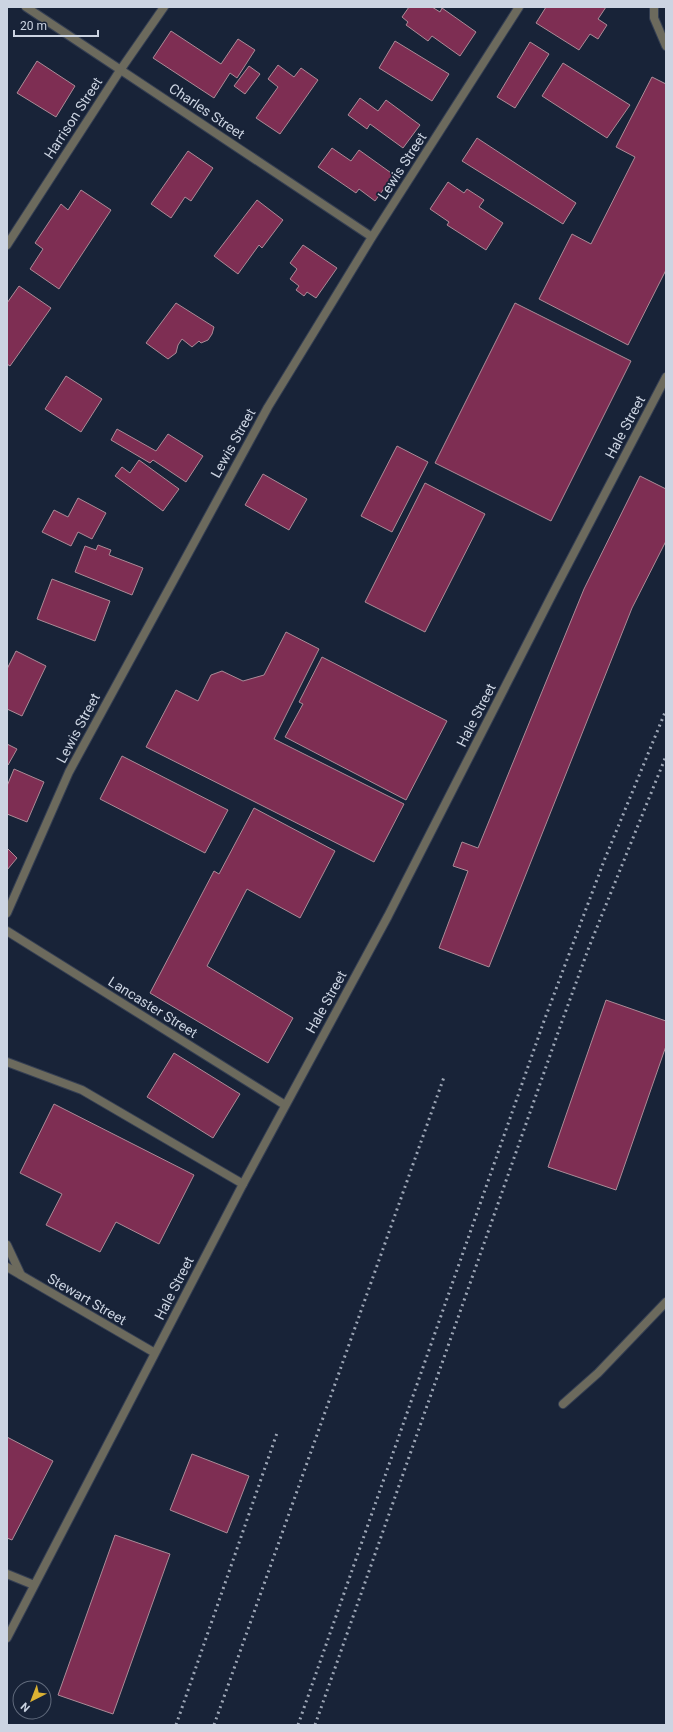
<svg xmlns="http://www.w3.org/2000/svg" width="673" height="1732" font-family="Roboto,sans-serif">
  <style>
    .building { fill: #7e2e53; stroke: #ab8b97 }
    .lines { fill: none; stroke-linecap: round; stroke-linejoin: round }
    .service-casing { stroke: #353f53; stroke-width: 10 }
    .minor-casing { stroke: #353f53; stroke-width: 10 }
    .service { stroke: #6c6a5d; stroke-width: 8 }
    .minor { stroke: #6c6a5d; stroke-width: 8 }
    .rail { stroke: #9da6b6; stroke-width: 3; stroke-dasharray: 2 4; stroke-linecap: butt }
    .labels { text-anchor: middle; dominant-baseline: central; stroke-width: 3.5; stroke-linejoin: round; paint-order: stroke }
    .street-label { font-size: 14px; fill: #ccd4e2; stroke: #182338 }
  </style>
  <rect width="100%" height="100%" fill="#182338"/>
  <!-- building -->
  <path class="building" d="M409 7H432L440 12 442 8 476 32 460 56 432 36 428 41 406 25 408 22 402 17Z
    M546 7H606L598 19 607 25 598 39 590 34 579 50 536 23Z
    M171 31 221 64 238 39 255 50 237 78 230 73 214 98 153 58Z
    M395 41 449 74 432 101 379 68Z
    M530 42 549 54 515 108 497 97Z
    M37 61 75 86 56 117 17 93Z
    M563 63 630 105 607 138 542 96Z
    M278 65 294 77 301 68 318 80 280 134 256 118 278 87 268 79Z
    M249 66 260 74 245 94 234 86Z
    M652 77 666 84V270L628 345 539 299 572 234 591 244 635 157 616 147Z
    M360 98 378 111 386 100 420 125 403 148 370 124 367 129 348 115Z
    M477 138 576 203 563 224 462 161Z
    M332 148 351 161 359 150 394 175 375 201 359 189 356 193 318 167Z
    M188 151 213 168 191 201 185 197 171 218 151 204Z
    M448 182 464 193 467 189 484 200 479 207 503 223 486 250 447 225 449 222 430 209Z
    M81 190 111 210 59 289 30 269 43 249 35 243 61 204 68 210Z
    M257 200 283 220 262 248 259 245 238 274 214 256Z
    M303 245 337 268 316 298 307 292 304 296 296 290 299 286 290 279 297 269 290 263Z
    M19 286 51 308 10 366 7 364V303Z
    M176 303 214 327 212 334 208 340 201 343 199 341 192 347 182 339 178 345 176 353 168 359 146 343Z
    M515 303 631 361 551 521 435 463Z
    M66 376 102 399 81 432 45 409Z
    M117 429 156 451 168 434 203 456 186 482 153 460 150 463 111 440Z
    M397 446 428 462 392 532 361 516Z
    M139 460 179 489 163 511 115 476 122 467 130 473Z
    M263 474 307 499 289 530 245 505Z
    M640 476 666 489V541L632 608 489 967 439 948 468 871 453 866 462 842 478 848 584 589Z
    M425 483 485 514 425 632 365 602Z
    M78 498 106 513 92 539 78 532 71 546 42 532 54 510 68 517Z
    M98 545 111 550 109 555 143 568 132 595 75 572 85 546 96 550Z
    M52 579 110 601 95 641 37 619Z
    M286 632 319 649 274 739 404 804 374 862 146 747 176 690 198 701 211 675 222 671 243 681 264 675Z
    M16 651 46 666 22 716 7 709V669Z
    M322 657 447 721 406 800 285 737 303 704 299 702Z
    M7 744 17 749 8 765H7Z
    M122 756 228 810 205 853 100 799Z
    M14 769 44 782 27 822 7 814V786Z
    M254 808 335 851 300 918 247 889 207 966 293 1018 268 1063 150 993 214 871 219 874Z
    M7 848 17 858 7 870Z
    M606 1000 666 1021V1046L616 1190 548 1167Z
    M174 1053 240 1094 213 1138 147 1097Z
    M54 1104 194 1175 159 1244 116 1222 100 1252 46 1225 62 1194 20 1173Z
    M7 1437 53 1461 12 1540 7 1538Z
    M192 1454 249 1476 227 1533 170 1510Z
    M115 1535 170 1554 113 1714 58 1695Z"/>
  <g class="lines">
    <!-- service casing -->
    <g class="service-casing">
      <path id="service" d="M654 7V18L666 46
        M7 1062 82 1090 243 1184
        M7 1245 21 1275
        M563 1404 598 1373 666 1302"/>
    </g>
    <!-- minor casing -->
    <g class="minor-casing">
      <path id="minor" d="M26 7 372 237
        M7 245 121 69 164 7
        M7 913 69 772 268 407 372 237 519 7
        M7 931 285 1105
        M7 1267 155 1353
        M7 1574 34 1585
        M7 1638 243 1184 388 916 554 591 666 377"/>
    </g>
    <!-- service -->
    <use href="#service" class="service"/>
    <!-- minor -->
    <use href="#minor" class="minor"/>
    <!-- rail -->
    <path class="rail" d="M176 1725 277 1433
      M214 1725 444 1077
      M298 1725 544 1021 604 861 666 710
      M315 1725 560 1027 589 947 666 756"/>
  </g>
  <g class="labels">
    <!-- street labels -->
    <g class="street-label">
      <text transform="translate(207 111) rotate(34)">Charles Street</text>
      <text transform="translate(73 118) rotate(-57)">Harrison Street</text>
      <text transform="translate(402 166) rotate(-57)">Lewis Street</text>
      <text transform="translate(625 427) rotate(-62)">Hale Street</text>
      <text transform="translate(233 443) rotate(-61)">Lewis Street</text>
      <text transform="translate(476 715) rotate(-63)">Hale Street</text>
      <text transform="translate(78 728) rotate(-62)">Lewis Street</text>
      <text transform="translate(326 1002) rotate(-61)">Hale Street</text>
      <text transform="translate(153 1007) rotate(32)">Lancaster Street</text>
      <text transform="translate(174 1288) rotate(-63)">Hale Street</text>
      <text transform="translate(87 1299) rotate(30)">Stewart Street</text>
    </g>
  </g>
  <!-- border -->
  <rect width="673" height="1732" fill="none" stroke="#ccd4e2" stroke-width="16"/>
  <!-- north arrow -->
  <g transform="translate(32 1700) rotate(222)"><circle r="19" fill="#182338" stroke="#606a7c"/>
  <path d="M0-3L7 15L0 10L-7 15Z" fill="#dcb233"/>
  <text y="-6" font-size="11" font-weight="bold" text-anchor="middle" fill="#ccd4e2">N</text>
  </g>
  <!-- scale -->
  <path d="M14 30v6h84v-6" fill="none" stroke="#ccd4e2" stroke-width="2"/>
  <text x="20" y="30" font-size="12" fill="#ccd4e2" stroke="#182338" stroke-width="3" paint-order="stroke">20 m</text>
</svg>
